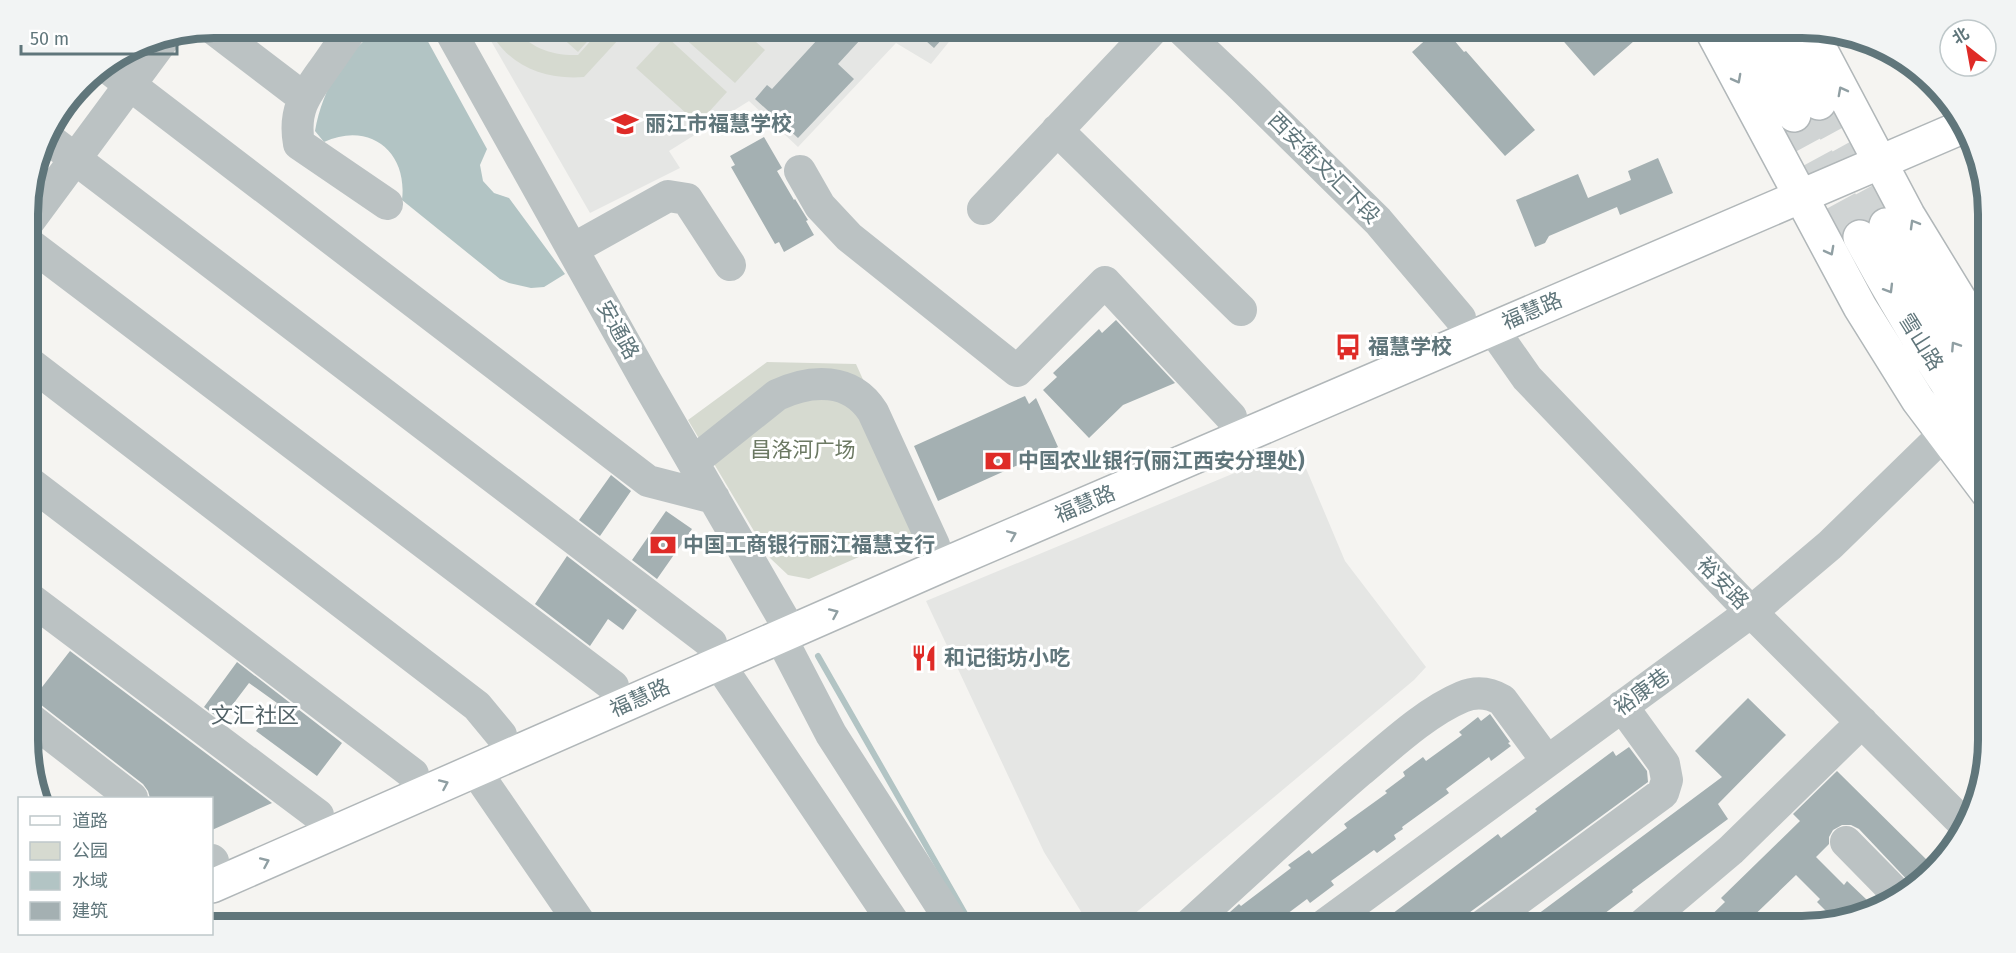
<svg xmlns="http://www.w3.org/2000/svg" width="2016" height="953" font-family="'Fira Sans','Noto Sans SC',sans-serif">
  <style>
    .built { fill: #e5e6e4 }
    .green { fill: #d6dad0 }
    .water { fill: #b2c4c4 }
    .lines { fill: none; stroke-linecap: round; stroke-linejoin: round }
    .stream { stroke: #b2c4c4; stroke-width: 6 }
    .building { fill: #a4b0b2 }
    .major-tunnel { stroke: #d0d4d4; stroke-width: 33; stroke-dasharray: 33 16; stroke-linecap: butt }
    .major-casing { stroke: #b1b7b9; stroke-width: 36 }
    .minor { stroke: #bbc2c3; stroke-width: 32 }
    .major { stroke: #fff; stroke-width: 33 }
    .oneway { stroke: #909fa3 }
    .labels { text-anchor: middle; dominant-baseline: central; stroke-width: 6; stroke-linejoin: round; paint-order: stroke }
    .poi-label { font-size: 21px; font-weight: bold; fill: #60767b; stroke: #fff; text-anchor: start }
    .street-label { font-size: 21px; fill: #60767b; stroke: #fff }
    .park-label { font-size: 21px; fill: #6c7963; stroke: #fff }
    .neighbourhood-label { font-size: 22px; fill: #526267; stroke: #fff }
    .rim { fill: none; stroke: #60767b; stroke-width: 8 }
  </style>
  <rect width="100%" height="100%" fill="#f5f4f1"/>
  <!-- built -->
  <path class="built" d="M483 27H961L931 64 896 43 798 147 749 101 669 151 680 168 590 213Z
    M1297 447 1345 561 1426 667 1414 680 1133 915 1141 926H1090L1044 852 926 601Z"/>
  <!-- green -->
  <path class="green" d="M488 27H514C529 48 553 56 578 55L603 27H630L584 77C543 80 507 66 488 27Z
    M550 27H600L578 52Z
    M739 27 765 50 735 83 673 28Z
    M666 36 727 92 698 124 636 68Z
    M767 362 856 364 929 526 809 579 788 575 770 558 688 420Z"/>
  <!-- water -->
  <path class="water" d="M384 27H420L487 149 480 165 483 181 494 193 509 198 565 274 544 287 531 288 509 283 500 279 402 200C408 151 369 121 324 142L315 131C323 88 345 49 384 27Z"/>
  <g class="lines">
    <!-- stream -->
    <path class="stream" d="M818 656 972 926"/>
  </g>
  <!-- building -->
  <path class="building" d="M829 27H872L838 64 854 79 798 138 755 99 767 85 772 89Z
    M910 27H953L934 48Z
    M1440 27H1443L1464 52 1466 51 1535 130 1505 156 1412 52Z
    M1551 27H1650L1594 76Z
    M764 137 782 168 777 171 794 200 795 199 808 220 806 221 814 235 784 252 779 242 775 244 731 167 735 165 730 156Z
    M1658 158 1673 193 1620 215 1617 207 1549 236 1545 243 1535 247 1516 200 1578 174 1588 198 1631 180 1628 171Z
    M1116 320 1175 383 1123 405 1089 438 1043 390 1057 377 1053 373 1099 329 1102 333Z
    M1025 396 1029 404 1036 398 1058 447 938 501 914 446Z
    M611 475 631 491 600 536 579 520Z
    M666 511 692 529 657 579 632 560Z
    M567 556 637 610 623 630 608 619 590 646 535 604Z
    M70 651 272 803 212 830V798H150L148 791 143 784 40 704 32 700Z
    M237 662 342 743 317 776 256 731 277 703 249 683 221 720 204 707Z
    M1748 698 1786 735 1718 804 1728 819 1632 890 1633 892 1588 926H1522L1722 777 1695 751Z
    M1490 714 1510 742 1508 743 1511 746 1491 761 1489 757 1446 789 1449 793 1402 827 1403 829 1394 835 1396 839 1377 853 1374 850 1331 881 1334 885 1310 903 1307 899 1271 926H1225L1221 920 1239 904 1241 906 1291 868 1288 865 1309 850 1312 854 1347 828 1344 824 1387 793 1385 791 1405 776 1403 772 1423 757 1426 761 1462 735 1459 732 1478 717 1481 721Z
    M1629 747 1647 771 1648 782 1451 926H1376L1498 834 1501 838 1537 811 1535 809 1613 751 1616 756Z
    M1837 771 1935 868 1914 887 1859 829 1851 825H1842L1833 830 1829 837V844L1816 857 1844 885 1847 881 1867 900 1863 903 1868 908 1834 919 1817 902 1820 899 1796 875 1743 926H1700L1725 902 1721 898 1800 821 1793 814Z"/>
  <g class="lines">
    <!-- major-tunnel -->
    <path class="major-tunnel" d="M1819 103 1886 225
      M1794 115 1860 237"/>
    <!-- major casing -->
    <g class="major-casing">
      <path id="major" d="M1710 27 1860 307 1918 400 1988 493
        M1747 27 1794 115
        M1779 27 1819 103
        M1809 28 1908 215 1988 346
        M1886 225 1927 302 1988 394
        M1860 237C1899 309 1941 378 1988 443
        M212 886 943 565 1962 127"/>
    </g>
    <!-- minor -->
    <path class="minor" d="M211 27 304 98
      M353 27C343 41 333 56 323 70 305 95 293 111 299 144L387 204
      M448 27 646 381 791 632
      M1179 27 1242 87 1378 221 1460 318
      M104 65 648 481 714 498
      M1057 130 1241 310
      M45 136 711 643
      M800 171 820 206 849 237 1017 371 1105 282 1231 417
      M983 209 1155 27
      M27 224 166 36
      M28 243 613 686
      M573 249 668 196 687 199 730 265
      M1966 311 1988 302
      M1492 328 1527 378 1751 612 1966 826
      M28 362 477 706 501 735
      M693 462 777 395C811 379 851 377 873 412L934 545
      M28 481 413 774
      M28 597 318 815
      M780 636 831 734 954 926
      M719 664 896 926
      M29 718 132 798
      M475 770 582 926
      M1846 842 1900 897
      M212 860 213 861
      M1188 926C1245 874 1301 822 1359 772 1389 747 1426 712 1462 697 1476 691 1490 693 1502 700L1547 761
      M1323 926 1751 612 1830 545 1943 435
      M1482 926 1663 793 1667 780 1664 764 1622 706
      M1641 926 1731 850 1862 722"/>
    <!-- major -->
    <use href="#major" class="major"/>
  </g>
  <!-- one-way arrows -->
  <defs><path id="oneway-chevron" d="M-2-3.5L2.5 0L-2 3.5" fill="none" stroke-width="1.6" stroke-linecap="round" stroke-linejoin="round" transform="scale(1.5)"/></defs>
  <g class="oneway">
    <use href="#oneway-chevron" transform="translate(1737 79) rotate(62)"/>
    <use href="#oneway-chevron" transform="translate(1842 91) rotate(-118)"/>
    <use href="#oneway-chevron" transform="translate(1914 224) rotate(-120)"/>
    <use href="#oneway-chevron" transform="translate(1830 251) rotate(62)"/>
    <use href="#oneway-chevron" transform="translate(1889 289) rotate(59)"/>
    <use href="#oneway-chevron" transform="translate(1955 346) rotate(-123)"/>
    <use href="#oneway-chevron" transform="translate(1012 535) rotate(-23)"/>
    <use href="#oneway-chevron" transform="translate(834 613) rotate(-24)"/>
    <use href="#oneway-chevron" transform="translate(444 784) rotate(-24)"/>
    <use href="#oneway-chevron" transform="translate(265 862) rotate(-24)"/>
  </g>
  <!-- icons -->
  <defs>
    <g id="school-bare" transform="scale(2.07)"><path d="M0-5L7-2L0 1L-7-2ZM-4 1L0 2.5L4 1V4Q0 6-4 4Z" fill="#df2b27" stroke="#fff" stroke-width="2.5" paint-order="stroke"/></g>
    <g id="bus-bare" transform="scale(2.07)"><path d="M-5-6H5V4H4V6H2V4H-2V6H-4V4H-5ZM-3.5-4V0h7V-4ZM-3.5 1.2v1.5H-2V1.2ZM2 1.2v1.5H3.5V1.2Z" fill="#df2b27" stroke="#fff" stroke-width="2.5" paint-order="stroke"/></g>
    <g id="bank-bare" transform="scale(2.07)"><path d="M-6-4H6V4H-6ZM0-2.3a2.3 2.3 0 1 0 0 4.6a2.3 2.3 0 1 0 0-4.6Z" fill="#df2b27" stroke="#fff" stroke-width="2.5" paint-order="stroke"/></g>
    <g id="restaurant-bare" transform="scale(2.07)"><path d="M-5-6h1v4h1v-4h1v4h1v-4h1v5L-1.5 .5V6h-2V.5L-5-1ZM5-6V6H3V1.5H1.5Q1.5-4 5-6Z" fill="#df2b27" stroke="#fff" stroke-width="2.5" paint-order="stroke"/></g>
  </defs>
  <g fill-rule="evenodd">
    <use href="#school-bare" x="625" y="124"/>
    <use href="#bus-bare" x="1348" y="347"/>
    <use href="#bank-bare" x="998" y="461"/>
    <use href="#bank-bare" x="663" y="545"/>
    <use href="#restaurant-bare" x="924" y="658"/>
  </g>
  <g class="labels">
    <!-- poi labels -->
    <g class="poi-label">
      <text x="645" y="124">丽江市福慧学校</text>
      <text x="1368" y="347">福慧学校</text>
      <text x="1018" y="461">中国农业银行(丽江西安分理处)</text>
      <text x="683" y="545">中国工商银行丽江福慧支行</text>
      <text x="944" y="658">和记街坊小吃</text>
    </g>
    <!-- street labels -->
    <g class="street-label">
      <text transform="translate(1324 168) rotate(45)">西安街文汇下段</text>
      <text transform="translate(1532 311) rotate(-23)">福慧路</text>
      <text transform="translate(618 330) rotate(61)">安通路</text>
      <text transform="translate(1921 342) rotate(58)">雪山路</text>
      <text transform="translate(1085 504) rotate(-23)">福慧路</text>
      <text transform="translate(1723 583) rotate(46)">裕安路</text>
      <text transform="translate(1642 692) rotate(-36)">裕康巷</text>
      <text transform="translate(640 698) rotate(-24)">福慧路</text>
    </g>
    <!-- park labels -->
    <g class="park-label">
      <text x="803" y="450">昌洛河广场</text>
    </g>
    <!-- neighbourhood labels -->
    <g class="neighbourhood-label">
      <text x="255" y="715">文汇社区</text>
    </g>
  </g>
  <!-- crop -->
  <path d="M0 0H2016V953H0ZM214 38H1802A176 176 0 0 1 1978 214V740A176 176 0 0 1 1802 916H214A176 176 0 0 1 38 740V214A176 176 0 0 1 214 38Z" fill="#f2f4f4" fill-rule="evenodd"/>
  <path class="rim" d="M214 38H1802A176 176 0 0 1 1978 214V740A176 176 0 0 1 1802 916H214A176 176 0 0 1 38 740V214A176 176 0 0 1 214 38Z"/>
  <!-- legend -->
  <rect x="18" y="797" width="195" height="138" fill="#ffffff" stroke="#bfc8ca" stroke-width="1.5"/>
  <rect x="30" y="816" width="30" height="9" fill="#ffffff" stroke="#bfc8ca" stroke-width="1.5"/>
  <text x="72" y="827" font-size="18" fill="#60767b">道路</text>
  <rect x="30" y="842" width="30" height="18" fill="#d6dad0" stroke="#bfc8ca" stroke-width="1.5"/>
  <text x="72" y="857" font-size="18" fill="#60767b">公园</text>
  <rect x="30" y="872" width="30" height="18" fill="#b2c4c4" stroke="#bfc8ca" stroke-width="1.5"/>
  <text x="72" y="887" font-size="18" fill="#60767b">水域</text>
  <rect x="30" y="902" width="30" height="18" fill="#a4b0b2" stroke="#bfc8ca" stroke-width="1.5"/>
  <text x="72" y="917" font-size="18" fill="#60767b">建筑</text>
  <!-- north arrow -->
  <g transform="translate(1968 48) rotate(329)"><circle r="28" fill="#ffffff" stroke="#bfc8ca" stroke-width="1.5"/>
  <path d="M0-4.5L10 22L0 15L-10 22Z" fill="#df2b27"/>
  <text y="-9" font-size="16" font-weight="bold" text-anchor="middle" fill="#60767b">北</text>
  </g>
  <!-- scale -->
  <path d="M21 45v9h156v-9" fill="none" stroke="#60767b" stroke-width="3"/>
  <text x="30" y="45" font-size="18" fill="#60767b" stroke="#ffffff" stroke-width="4.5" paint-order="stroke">50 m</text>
</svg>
